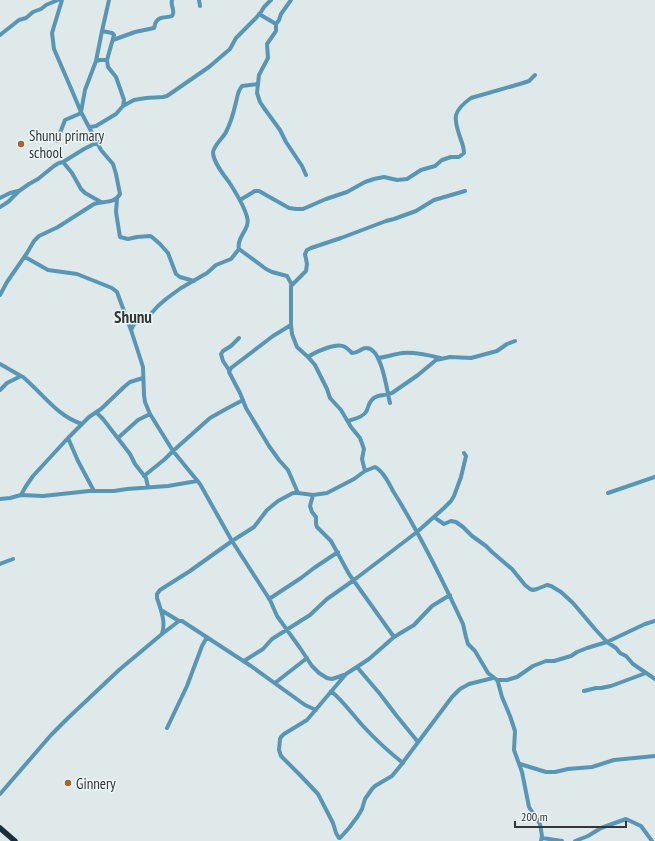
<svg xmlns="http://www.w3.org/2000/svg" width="655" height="841" font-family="'PT Sans Narrow',sans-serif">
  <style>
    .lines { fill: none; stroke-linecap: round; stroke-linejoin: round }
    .minor { stroke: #5796b5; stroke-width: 4 }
    .highway { stroke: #19303b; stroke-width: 5.5 }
    .poi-dot { fill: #a66232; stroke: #ecf6f7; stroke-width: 1.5 }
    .labels { text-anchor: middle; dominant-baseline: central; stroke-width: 3; stroke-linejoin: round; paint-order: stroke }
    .poi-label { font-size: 15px; fill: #323636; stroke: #ecf6f7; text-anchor: start }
    .quarter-label { font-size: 17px; font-weight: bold; fill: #323636; stroke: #ecf6f7 }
  </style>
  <rect width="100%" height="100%" fill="#dfe9ea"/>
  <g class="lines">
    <!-- minor -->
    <path class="minor" d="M199 0 200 6
      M291 0 281 14 279 20 276 24V31L267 44 268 58 259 75 257 93 260 102 264 108 280 130 286 142 302 166 306 175
      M259 14 276 24
      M102 31 112 33 114 35 107 60 108 67 116 77 122 94 124 100 123 106
      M0 35 19 20 26 18 33 12 41 9 46 5 58 0
      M113 40 135 32 154 28C155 26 155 23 156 22 159 16 167 18 172 16 176 11 170 6 172 0
      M96 61 100 60H107
      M258 84 242 86 240 89C237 94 237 100 235 106 233 115 230 124 226 132 223 138 213 146 213 153 214 163 223 174 229 182 236 193 244 205 247 217 251 229 236 237 239 249L266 269 272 272 287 276 292 285
      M90 127 96 126 116 114 123 106 134 100 146 98 163 97 167 96 209 67 230 49 236 38 256 18 261 12 264 7 271 0
      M57 141 65 120 79 114 81 112 85 90 96 61 102 31 109 0
      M63 162 72 173 81 189 85 193 101 202
      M0 198 10 193 18 191
      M117 199 116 212 120 237 128 239 137 237 150 236 152 237 160 244 168 253 176 274 180 277 194 281
      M240 200 255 191H259L289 208 296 209H303L326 199 347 192 365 182 374 179 384 177 397 180 407 179 421 170 435 166 442 160 451 157H459L464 153C464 147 462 143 460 137 453 117 453 111 471 98L523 83 529 81 535 75
      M0 207 8 202 19 191 29 184 38 179 54 166 59 163 63 162 84 149 98 142
      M25 257 48 270 77 274 112 288 117 292 131 330 143 367 144 395 145 402 150 414 173 451 200 484 232 541 270 600 277 616 300 648 312 666 319 673 327 678 332 679 344 675
      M0 295 7 282 27 253 34 241 39 236 58 227 94 204C103 201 115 204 120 194L116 174 113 164 101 150 81 112 73 93 54 49 52 33 62 0
      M291 325 273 336 231 368 229 372 240 393 246 408 269 446 279 460 288 470 298 493
      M131 330 134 324 138 322 145 320 158 306 166 299 181 288 207 273 216 265 231 259 239 249
      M308 357C315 352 337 342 345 347 347 348 350 351 352 353 359 353 361 348 366 348 382 347 387 392 390 403
      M378 358C386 357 395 354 403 353 415 352 428 355 440 358
      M0 364 21 376
      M229 370 223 361 221 354 223 351 231 346 239 338
      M0 390 7 383 21 376 23 377C43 394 57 416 82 424
      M96 412 103 419 130 454 135 464 146 478 148 487
      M348 421C353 419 362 418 366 412 369 407 368 402 374 398 379 394 386 396 392 393L418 375 436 360 450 357 471 358 497 351 507 344 515 341
      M68 438 78 461 94 491
      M118 438 138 420 150 414
      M365 471 362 459 364 449 360 438 351 427 341 410 330 398 327 389 315 365 308 357 297 347 295 342 292 334 291 325V286L306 271 307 264 305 254 307 250 311 248 341 238 386 221 394 219 416 211 434 200 465 191
      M144 476 165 459 173 451 210 418 226 409 243 400
      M608 493 655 477
      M21 495 26 486 33 476 68 438 89 417 101 409 124 387 130 382 143 378
      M313 495 310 506 312 512 316 517V524L317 527 331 541 349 574 394 637
      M0 499 10 498 21 495 43 496 89 491H114L127 489 168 486 197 481
      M434 517 438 520 444 524 451 521 456 522 463 527 472 536 486 546 492 552 512 569 525 585 530 589 533 590 537 589 547 585 551 586 561 592 573 603 595 629 607 642 616 648 620 653 626 656 633 664 655 679
      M0 564 13 559
      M450 595 432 606 414 625 394 637 369 659 346 674 307 720 284 734 281 737 280 739 279 750 281 756 300 775 318 794 333 823 336 833 339 838H340L349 828 358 816 362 809 365 799 372 789 375 786 392 776 401 765 452 697 460 689 469 684 493 678
      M269 599 301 578 314 568 338 552
      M161 610 179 621
      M162 634 179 621H182L251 666 305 705 316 710
      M244 661 263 649 272 639 310 615 327 599 354 580 417 532 444 508 451 501 454 496 461 477 466 456 464 453
      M357 667 380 694 396 715 418 742
      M497 680H507L517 677 533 666 546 661H554L571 656 577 652 587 648 607 642 645 624 655 621
      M275 683 307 658
      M331 691C344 702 352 714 363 726 375 739 389 752 403 763
      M584 691 596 688H601L611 686 646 673
      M167 728 187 686 202 646 207 637
      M520 764 546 772H555L568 769 592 767 614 760 655 756
      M0 794 51 735 68 718 119 670 162 634C166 622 161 610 157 598V594L160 590 190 571 232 541 254 527 267 510 278 501 293 493H298L313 495 327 493 354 479 365 471 375 467C383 471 389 483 393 491 420 534 442 579 463 624L466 637 468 644 475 651 488 673 497 680 498 682 502 697 510 716 515 731 514 750 522 772 529 807 540 824 542 836 541 841
      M542 838 562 841
      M575 841 588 836 601 828 626 819 641 826 652 841"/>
    <!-- highway -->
    <path class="highway" d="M0 828 15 841"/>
  </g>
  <!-- markers -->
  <g class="poi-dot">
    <circle cx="21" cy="144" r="4"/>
    <circle cx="68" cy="783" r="4"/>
  </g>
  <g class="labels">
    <!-- poi labels -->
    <g class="poi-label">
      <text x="29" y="135">Shunu primary<tspan x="29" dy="17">school</tspan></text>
      <text x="76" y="783">Ginnery</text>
    </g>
    <!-- quarter labels -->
    <g class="quarter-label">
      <text x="133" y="317">Shunu</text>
    </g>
  </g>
  <!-- scale -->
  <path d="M515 821v6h111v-6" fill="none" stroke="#323636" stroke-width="2"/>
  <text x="521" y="821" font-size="12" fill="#323636" stroke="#ecf6f7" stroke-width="3" paint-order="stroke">200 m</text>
</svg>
